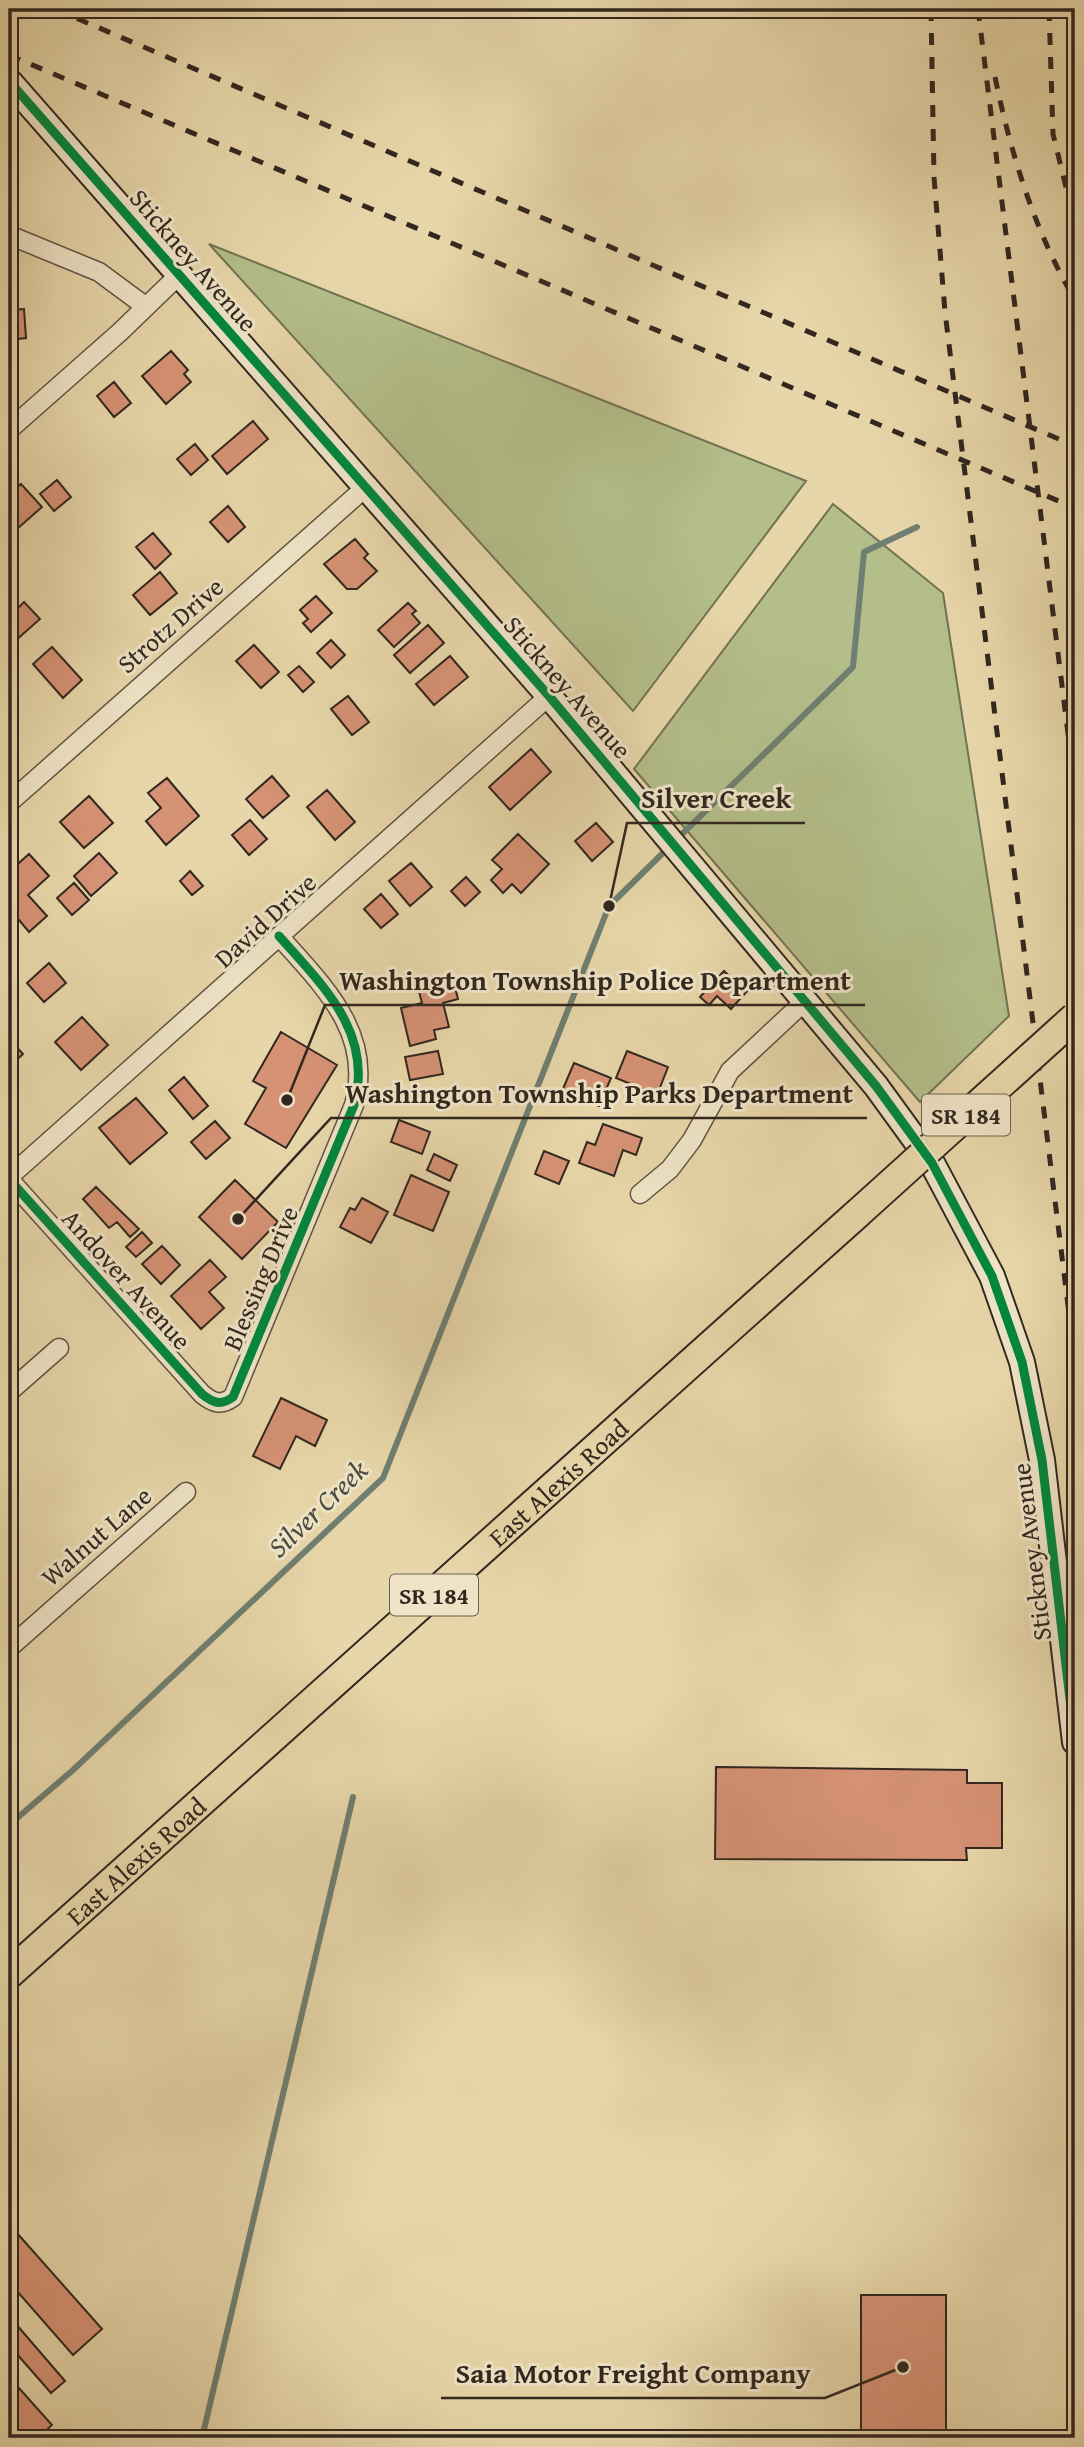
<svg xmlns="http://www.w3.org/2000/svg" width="1084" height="2447" font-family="'Gentium Book Plus',serif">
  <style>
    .green { fill: #b3be8a; stroke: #727254; stroke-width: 2 }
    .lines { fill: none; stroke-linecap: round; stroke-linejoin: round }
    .stream { stroke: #6f7f71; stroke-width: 6 }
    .building { fill: #d69275; stroke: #32271f; stroke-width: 2 }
    .street-casing { stroke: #5f5342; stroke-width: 21 }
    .secondary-casing { stroke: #32271f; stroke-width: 28 }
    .primary-casing { stroke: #32271f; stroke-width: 32 }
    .street { stroke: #efe4c7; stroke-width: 18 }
    .secondary { stroke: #efe4c7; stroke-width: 24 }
    .primary { stroke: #e7d6a9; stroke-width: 28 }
    .rail { stroke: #32271f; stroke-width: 5; stroke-dasharray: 12 12; stroke-linecap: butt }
    .primary-bridge-casing { stroke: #32271f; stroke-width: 32; stroke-linecap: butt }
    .primary-bridge { stroke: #e7d6a9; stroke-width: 28 }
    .cycleway-casing { stroke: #efe4c7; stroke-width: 13 }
    .cycleway { stroke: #00873e; stroke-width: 9 }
    .labels { text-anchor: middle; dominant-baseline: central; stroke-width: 6; stroke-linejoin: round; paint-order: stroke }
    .shield { fill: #efe4c7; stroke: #6b6051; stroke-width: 2 }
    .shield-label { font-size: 24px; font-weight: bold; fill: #32271f }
    .street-label { font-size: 26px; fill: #32271f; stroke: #efe4c7 }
    .water-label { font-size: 28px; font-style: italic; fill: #4b4c41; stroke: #efe4c7 }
    .leader { fill: none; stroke: #32271f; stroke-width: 2.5 }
    .callout-dot { fill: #32271f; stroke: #efe4c7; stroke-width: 2.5 }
    .callout-label { font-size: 28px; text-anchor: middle; font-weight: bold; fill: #32271f; stroke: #efe4c7; stroke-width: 6; stroke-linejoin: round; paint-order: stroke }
  </style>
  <rect width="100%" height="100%" fill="#e7d6a9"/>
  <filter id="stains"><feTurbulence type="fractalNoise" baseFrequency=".00286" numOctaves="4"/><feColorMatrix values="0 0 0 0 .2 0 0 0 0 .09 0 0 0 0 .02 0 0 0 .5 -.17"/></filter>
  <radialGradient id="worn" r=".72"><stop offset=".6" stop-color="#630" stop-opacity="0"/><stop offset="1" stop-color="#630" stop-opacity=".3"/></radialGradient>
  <!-- green -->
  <path class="green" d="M209 244 806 481 633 711Z
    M833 504 943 593 1009 1016 920 1102 634 769Z"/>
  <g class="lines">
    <!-- stream -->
    <path class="stream" d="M676 840 853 667 864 552 917 527
      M9 1825 73 1770 383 1478 609 906 668 848
      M202 2438 353 1797"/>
  </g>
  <!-- building -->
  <path class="building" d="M24 309 26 338 9 340V310Z
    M171 351 188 370 184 374 191 382 166 404 142 376Z
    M114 382 131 403 114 417 97 396Z
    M253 421 268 439 227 474 212 456Z
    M195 444 208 460 191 475 177 459Z
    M57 480 71 497 54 511 40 494Z
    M21 484 42 507 9 536V495Z
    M228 506 245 527 228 542 210 522Z
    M153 533 171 554 155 569 136 547Z
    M355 539 368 554 364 558 377 571 357 589H347L324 564Z
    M160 572 177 593 150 615 133 595Z
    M316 596 332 613 311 632 303 623 308 619 300 610Z
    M24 602 40 619 15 641 9 634V617Z
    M408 603 416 611 412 614 420 623 394 647 378 630Z
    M428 625 444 643 410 673 394 655Z
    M331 640 345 655 331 668 317 653Z
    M254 645 279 672 261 688 236 661Z
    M52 647 82 680 63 698 33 664Z
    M450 656 468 677 434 705 416 684Z
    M299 666 314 682 303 692 288 675Z
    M348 696 369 722 352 735 331 709Z
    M531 749 551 772 510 810 489 787Z
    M272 776 289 796 263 818 246 799Z
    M167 778 199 816 166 845 146 821 161 808 148 793Z
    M327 790 355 822 335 840 307 807Z
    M89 796 113 823 84 848 60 822Z
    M250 820 267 839 249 855 232 835Z
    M596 823 613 842 592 861 575 841Z
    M518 834 549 864 521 893 512 884 503 893 491 880 502 869 492 860Z
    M99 853 117 873 91 896 74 876Z
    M29 854 49 876 28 895 47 916 29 932 9 908V872Z
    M411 863 432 887 410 906 389 881Z
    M190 871 203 886 192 895 180 881Z
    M466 877 480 892 465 906 451 891Z
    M74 883 89 900 72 915 57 898Z
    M381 894 398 914 381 928 364 909Z
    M49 963 66 983 44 1002 27 983Z
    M724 971 738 984 742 980 750 988 731 1009 717 996 709 1005 700 997Z
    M452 975 458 999 443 1003 449 1027 434 1030 436 1039 410 1046 401 1008 422 1003 417 984Z
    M82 1017 108 1045 81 1070 55 1042Z
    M281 1032 337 1065 286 1148 245 1124 266 1088 253 1081Z
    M9 1039 23 1054 9 1067Z
    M438 1051 443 1074 410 1080 405 1057Z
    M627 1051 668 1067 657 1095 616 1078Z
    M574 1063 611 1078 599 1106 562 1091Z
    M184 1077 208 1106 193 1119 169 1090Z
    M136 1098 167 1133 130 1164 99 1128Z
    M399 1120 430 1132 422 1154 391 1142Z
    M215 1121 230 1138 206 1159 191 1142Z
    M603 1124 642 1138 636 1155 623 1150 614 1176 579 1163 587 1142 595 1145Z
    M544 1151 569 1161 559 1184 535 1174Z
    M434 1154 457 1165 450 1181 427 1170Z
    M411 1175 449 1192 433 1231 394 1215Z
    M235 1180 278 1222 242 1259 199 1217Z
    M96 1187 139 1229 130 1237 117 1222 109 1228 83 1199Z
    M362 1198 388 1212 371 1243 340 1227 350 1208 355 1210Z
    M142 1232 152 1243 136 1257 126 1247Z
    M162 1246 180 1265 161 1284 142 1264Z
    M210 1260 226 1277 209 1292 224 1308 201 1329 171 1296Z
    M281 1398 327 1420 315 1446 296 1436 280 1469 253 1456Z
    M716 1767 967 1770V1783H1002V1848H966L967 1860 715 1859Z
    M9 2224 102 2329 73 2355 9 2282Z
    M861 2295H946V2438H861Z
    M9 2316 65 2381 51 2393 9 2345Z
    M9 2377 52 2425 38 2438H11L9 2436Z
    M432 2430 699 2433 698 2438H432Z"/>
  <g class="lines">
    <!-- street casing -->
    <g class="street-casing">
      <path id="street" d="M9 235 99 272 145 306
        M9 430 120 332 179 275
        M9 803 366 487
        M9 1177 549 696
        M9 1179 202 1394C213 1403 221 1406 233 1397L354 1105C374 1033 323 986 279 936
        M640 1194 670 1169 692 1140 730 1071 804 1002
        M9 1392 59 1348
        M9 1648 186 1492"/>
    </g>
    <!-- secondary casing -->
    <g class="secondary-casing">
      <path id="secondary" d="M9 81 549 696 876 1086 932 1163 992 1276 1022 1362 1042 1460 1075 1742"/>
    </g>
    <!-- primary casing -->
    <g class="primary-casing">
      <g id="primary">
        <path id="s1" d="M9 1974 857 1214"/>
      </g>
    </g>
    <!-- street -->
    <use href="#street" class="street"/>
    <!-- secondary -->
    <use href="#secondary" class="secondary"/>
    <!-- primary -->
    <use href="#primary" class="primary"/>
    <!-- rail -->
    <path class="rail" d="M55 9 1075 446
      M931 9 934 177 945 312 1075 1362
      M978 9 1075 790
      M1049 9 1053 134 1075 224
      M9 55 1075 508
      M995 77C1011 155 1035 232 1075 300"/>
    <!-- primary-bridge casing -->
    <g class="primary-bridge-casing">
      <path id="primary-bridge" d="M857 1214 1075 1017"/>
    </g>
    <!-- primary-bridge -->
    <use href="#primary-bridge" class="primary-bridge"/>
    <!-- cycleway casing -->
    <g class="cycleway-casing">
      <path id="cycleway" d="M9 81 549 696 876 1086 932 1163 992 1276 1022 1362 1042 1460 1075 1742
        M9 1179 202 1394C213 1403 221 1406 233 1397L354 1105C374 1033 323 986 279 936"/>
    </g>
    <!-- cycleway -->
    <use href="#cycleway" class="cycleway"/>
  </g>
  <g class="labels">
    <!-- shield labels -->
    <g class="shield">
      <rect x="922" y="1094.5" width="88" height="41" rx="5"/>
      <rect x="390" y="1574.5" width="88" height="41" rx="5"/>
    </g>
    <g class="shield-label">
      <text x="966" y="1115">SR 184</text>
      <text x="434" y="1595">SR 184</text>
    </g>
    <!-- street labels -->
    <g class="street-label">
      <text transform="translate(194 260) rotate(49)">Stickney Avenue</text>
      <text transform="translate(170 625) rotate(-41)">Strotz Drive</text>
      <text transform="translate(568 687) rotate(49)">Stickney Avenue</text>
      <text transform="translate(265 920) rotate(-42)">David Drive</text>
      <text transform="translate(260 1278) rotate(-67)">Blessing Drive</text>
      <text transform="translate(127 1279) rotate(48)">Andover Avenue</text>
      <text stroke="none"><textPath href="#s1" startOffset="737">East Alexis Road</textPath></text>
      <text transform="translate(96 1536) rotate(-41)">Walnut Lane</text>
      <text transform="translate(1031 1552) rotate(-97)">Stickney Avenue</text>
      <text stroke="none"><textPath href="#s1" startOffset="170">East Alexis Road</textPath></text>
    </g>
    <!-- water labels -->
    <g class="water-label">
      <text transform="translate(317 1508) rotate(-44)">Silver Creek</text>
    </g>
  </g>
  <!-- callouts -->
  <path class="leader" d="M609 906L627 823H805M287 1100L325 1005H865M238 1219L331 1118H867M903 2367L825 2398H441"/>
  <g class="callout-dot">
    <circle cx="609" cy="906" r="7"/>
    <circle cx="287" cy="1100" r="7"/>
    <circle cx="238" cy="1219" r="7"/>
    <circle cx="903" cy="2367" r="7"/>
  </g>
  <g class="callout-label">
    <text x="716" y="808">Silver Creek</text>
    <text x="595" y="990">Washington Township Police Department</text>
    <text x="599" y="1103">Washington Township Parks Department</text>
    <text x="633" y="2383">Saia Motor Freight Company</text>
  </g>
  <!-- margin -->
  <rect width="1084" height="2447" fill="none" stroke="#e7d6a9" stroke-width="35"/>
  <rect x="10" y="10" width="1063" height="2426" fill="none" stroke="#32271f" stroke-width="3.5"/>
  <rect x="18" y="18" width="1049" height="2412" fill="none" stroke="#32271f" stroke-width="2"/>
  <rect width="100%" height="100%" filter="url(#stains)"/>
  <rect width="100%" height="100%" fill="url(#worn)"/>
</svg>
